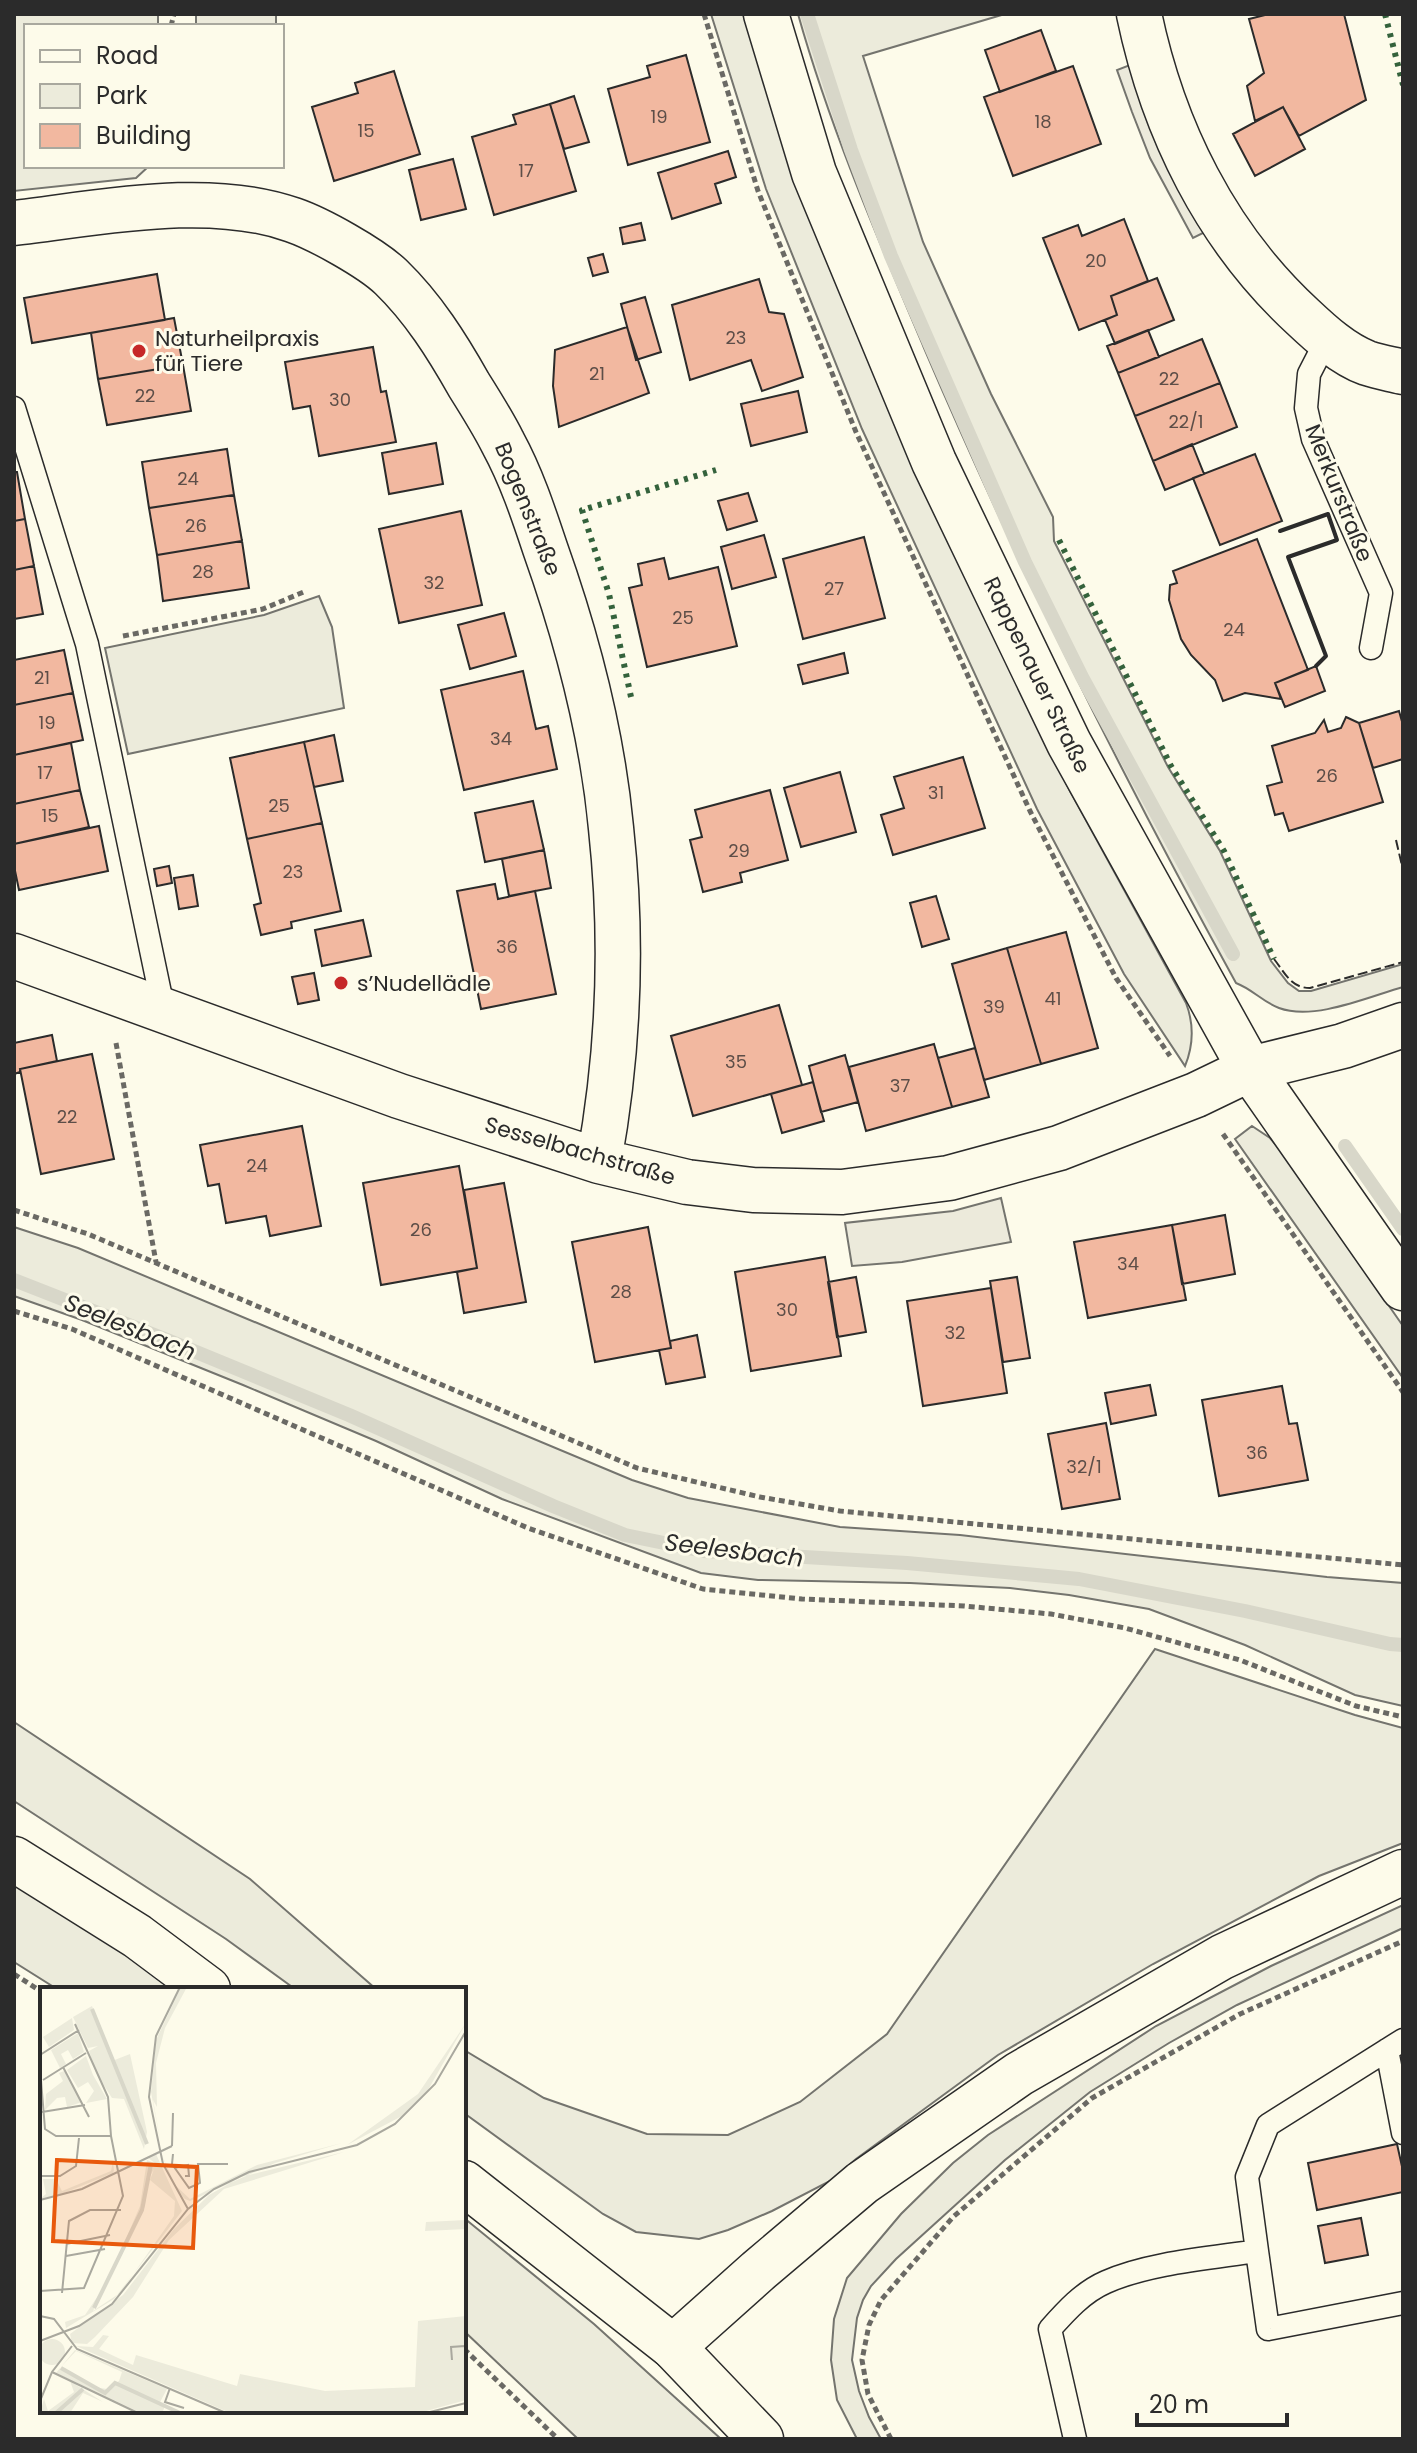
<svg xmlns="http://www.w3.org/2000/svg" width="1417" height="2453" font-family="Poppins,sans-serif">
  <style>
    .green { fill: #ecebdb; stroke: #74746e; stroke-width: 2 }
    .parking { fill: #eceadb; stroke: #74746e; stroke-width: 2 }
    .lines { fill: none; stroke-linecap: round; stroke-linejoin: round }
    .stream { stroke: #d8d7c9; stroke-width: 14 }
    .building { fill: #f2b8a0; stroke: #2b2b2b; stroke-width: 2 }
    .service-casing { stroke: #2b2b2b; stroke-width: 25 }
    .minor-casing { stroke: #2b2b2b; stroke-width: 47 }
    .tertiary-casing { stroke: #2b2b2b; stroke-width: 47 }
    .secondary-casing { stroke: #2b2b2b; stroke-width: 47 }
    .path { stroke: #6a6964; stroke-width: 5; stroke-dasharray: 6 4; stroke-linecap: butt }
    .service { stroke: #fdfbea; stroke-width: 22 }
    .minor { stroke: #fdfbea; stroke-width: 44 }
    .tertiary { stroke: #fdfbea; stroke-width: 44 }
    .secondary { stroke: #fdfbea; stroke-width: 44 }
    .hedge { stroke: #34623c; stroke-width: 6; stroke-dasharray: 4 6; stroke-linecap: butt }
    .fence { stroke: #2b2b2b; stroke-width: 2; stroke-dasharray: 10 4; stroke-linecap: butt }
    .wall { stroke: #2b2b2b; stroke-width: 4 }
    .poi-dot { fill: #c62828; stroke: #fdfbea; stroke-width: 3 }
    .labels { text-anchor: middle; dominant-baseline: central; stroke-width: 6; stroke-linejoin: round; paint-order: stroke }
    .number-label { font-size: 18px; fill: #5d4e48 }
    .poi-label { font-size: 22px; fill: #2b2b2b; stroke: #fdfbea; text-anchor: start }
    .street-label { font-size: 22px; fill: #2b2b2b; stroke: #fdfbea }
    .water-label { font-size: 24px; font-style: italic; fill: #2b2b2b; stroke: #fdfbea }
    .inset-river { fill: none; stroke: #d8d7c9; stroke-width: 4 }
    .inset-road { fill: none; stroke: #a9a89e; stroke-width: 2 }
    .view { fill: #e8590c; fill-opacity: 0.15; stroke: #e8590c; stroke-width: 4 }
    .inset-edge { fill: none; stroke: #2b2b2b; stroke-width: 4 }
  </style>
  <rect width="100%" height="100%" fill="#fdfbea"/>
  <!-- green -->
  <path class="green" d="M14 14H158V26H26V166H149L136 178 14 191Z
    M711 14H743L795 178 994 636 1070 791 1186 1003C1194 1024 1194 1044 1185 1066L1124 974 1037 809 862 429 766 189Z
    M798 14H1005L863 56 923 242 991 394 1053 517 1054 541 1168 767 1220 851 1271 961 1288 983 1299 991H1311L1403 964V987C1368 997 1314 1021 1279 1008 1263 1002 1252 989 1236 983 1122 776 1017 565 924 348 878 239 830 128 798 14Z
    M319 596 332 627 344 708 128 754 105 648 264 615Z
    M1252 1126 1270 1138 1281 1151 1403 1326V1378L1235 1139Z
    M14 1227 78 1248 632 1480 688 1498 840 1527 960 1535 1327 1577 1403 1583V1706L1355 1695 1245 1645 1149 1609 1069 1595 1010 1588 910 1583 758 1580 701 1573 502 1499 376 1441 243 1385 82 1320 14 1296Z
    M1155 1649 1355 1715 1403 1728V1843L1319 1876 1153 1964 998 2055 856 2159 832 2180 772 2211 728 2230 699 2239 636 2232 603 2214 464 2113V2050L544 2098 647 2134 728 2135 800 2102 887 2034Z
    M14 1722 250 1879 376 1989H295L226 1939 14 1801Z
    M14 1880 123 1952 171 1989H57L14 1962Z
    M1403 1905V1928L1237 2005 1169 2043 1090 2092 1005 2160 896 2259 871 2286 863 2300 857 2318 852 2360 859 2391 869 2417 881 2439H857L837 2400 831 2360 834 2319 847 2278 901 2214 953 2163 988 2135 1156 2026 1271 1966Z
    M464 2218 594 2324 721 2439H578L464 2331Z"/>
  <!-- parking -->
  <path class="parking" d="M196 14H276V26H196Z
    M1130 65 1205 232 1193 238 1150 158 1132 112 1117 70Z
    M1001 1198 1011 1242 902 1262 852 1266 845 1223 953 1211Z"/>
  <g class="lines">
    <!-- stream -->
    <path class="stream" d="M807 14 851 150 891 256 1025 562 1082 677 1233 954
      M1345 1146 1403 1229
      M14 1280 167 1340 349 1415 553 1506 625 1535 703 1551 907 1563 1079 1579 1245 1611 1390 1644 1403 1645"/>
  </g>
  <!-- building -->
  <path class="building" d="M1269 14H1344L1366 100 1299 136 1283 107 1255 121 1247 86 1264 73 1249 19Z
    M1041 30 1056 71 1000 92 985 50Z
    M686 55 710 142 628 165 608 89 650 77 647 66Z
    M1073 66 1101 144 1013 176 984 97Z
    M394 71 420 154 334 181 312 107 358 93 355 83Z
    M574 96 589 142 564 149 550 104Z
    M550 104 576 191 494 215 472 137 516 124 513 115Z
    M1283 107 1305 149 1255 176 1233 134Z
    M728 151 736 177 715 184 721 203 672 219 658 173Z
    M453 159 466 209 421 220 409 170Z
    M1124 219 1148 281 1111 296 1117 315 1079 330 1043 238 1078 225 1082 236Z
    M641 223 645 240 623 244 620 228Z
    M603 254 608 272 593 276 588 258Z
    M157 274 165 320 32 343 24 298Z
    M1157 278 1174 320 1115 344 1105 320 1117 315 1111 296Z
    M759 279 769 312 784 314 803 377 762 391 751 360 690 380 672 305Z
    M645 297 661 352 636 360 621 304Z
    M174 318 183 365 98 379 91 333Z
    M627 327 649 393 559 427 553 386 555 350Z
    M1148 330 1159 357 1118 373 1107 346Z
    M1202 339 1220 383 1135 416 1118 373Z
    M373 347 381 392 386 391 396 442 319 456 310 406 293 409 285 362Z
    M183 365 191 411 107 425 98 379Z
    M1220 383 1237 427 1153 461 1135 416Z
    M798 391 807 432 751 446 741 404Z
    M436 443 443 484 389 494 382 453Z
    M1192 444 1204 474 1165 490 1153 461Z
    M227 449 234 495 149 508 142 462Z
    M1255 454 1282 521 1220 545 1193 478Z
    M14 472H17L25 519 14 521Z
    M748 493 757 521 727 530 718 501Z
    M234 495 242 541 157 555 149 508Z
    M461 511 482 605 399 623 379 529Z
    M25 519 34 566 14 570V521Z
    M764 535 776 577 732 589 721 547Z
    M864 537 885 618 803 639 783 559Z
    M1257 539 1308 670 1275 683 1281 699 1245 693 1223 701 1215 680 1191 655 1181 639 1169 600 1170 585 1177 583 1173 571Z
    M242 541 249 588 163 601 157 555Z
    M664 558 669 579 718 567 737 646 647 667 629 588 642 585 638 564Z
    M34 566 43 614 14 619V570Z
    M504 613 516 656 470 669 458 625Z
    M64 650 73 693 14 705V660Z
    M844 653 848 673 803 684 798 665Z
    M1316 666 1325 691 1285 707 1275 683Z
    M523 671 536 729 548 726 557 769 464 790 441 690Z
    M73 693 83 740 14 755V705Z
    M1399 711 1403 725V759L1373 768 1359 723Z
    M1346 717 1359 723 1383 802 1289 831 1283 813 1275 815 1267 786 1282 782 1272 746 1315 733 1324 720 1328 732 1341 728Z
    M334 735 343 781 314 787 304 742Z
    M304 742 322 823 247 839 230 758Z
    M71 743 80 790 14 804V755Z
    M963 757 985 828 893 855 881 815 904 808 894 777Z
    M840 772 856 832 801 847 784 788Z
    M80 790 89 827 14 844V804Z
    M770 790 788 860 740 873 742 882 703 892 690 840 702 837 695 810Z
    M533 801 544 850 485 862 475 813Z
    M322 823 341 911 291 922 292 928 261 935 254 905 261 903 247 839Z
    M99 826 108 871 19 890 14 866V844Z
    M544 850 551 888 509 896 502 859Z
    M169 866 172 883 157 886 154 869Z
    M193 875 198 906 179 909 174 878Z
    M495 884 498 899 535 891 556 994 481 1009 457 891Z
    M936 896 949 939 922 947 910 903Z
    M363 920 371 956 322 966 315 930Z
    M1066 932 1098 1048 1041 1064 1007 948Z
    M1007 948 1041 1064 984 1080 952 964Z
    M314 973 319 1000 298 1004 292 977Z
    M779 1005 802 1085 693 1116 671 1036Z
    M52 1035 57 1061 20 1069V1072L14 1074V1043Z
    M934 1044 952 1107 866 1131 849 1067Z
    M975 1048 989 1097 952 1107 938 1058Z
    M92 1054 114 1159 41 1174 20 1069Z
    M845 1055 858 1102 821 1112 809 1066Z
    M813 1082 824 1121 782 1133 771 1094Z
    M302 1126 321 1226 270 1236 266 1216 226 1223 219 1184 208 1186 200 1145Z
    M459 1166 477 1268 381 1285 363 1183Z
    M504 1183 526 1302 464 1313 457 1272 477 1268 464 1190Z
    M1225 1215 1235 1274 1182 1284 1172 1225Z
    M1172 1225 1186 1300 1088 1318 1074 1242Z
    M648 1227 671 1348 595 1362 572 1242Z
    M825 1257 841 1356 751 1371 735 1272Z
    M856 1277 866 1332 837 1337 828 1282Z
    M1017 1277 1030 1358 1003 1362 990 1281Z
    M991 1288 1007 1393 923 1406 907 1301Z
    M697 1335 705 1377 666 1384 659 1350 671 1348 670 1341Z
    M1150 1385 1156 1415 1111 1424 1105 1393Z
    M1282 1386 1289 1424 1297 1423 1308 1480 1219 1496 1202 1400Z
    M1106 1423 1120 1499 1062 1509 1048 1434Z
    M1397 2144 1403 2171V2192L1317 2210 1308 2163Z
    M1361 2218 1368 2255 1325 2263 1318 2226Z"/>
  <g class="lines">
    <!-- service casing -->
    <g class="service-casing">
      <path id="service" d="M1327 339 1309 374 1306 408 1313 439 1381 593 1371 648
        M14 408 87 644 164 1012
        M1387 2050 1403 2133
        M1257 2251 1268 2329 1403 2303
        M1075 2439 1050 2329C1066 2311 1083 2292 1106 2282 1148 2263 1211 2258 1257 2251L1247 2177 1268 2125 1403 2040"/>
    </g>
    <!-- minor casing -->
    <g class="minor-casing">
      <path id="minor" d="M766 14 814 173 934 462 1069 743 1250 1069 1403 1288
        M1139 14C1163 129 1216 237 1303 317 1321 334 1343 354 1367 363 1379 367 1391 369 1403 372
        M14 223C100 213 209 190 293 220 319 229 371 258 391 277 423 308 447 346 469 385 481 404 493 423 503 443 521 476 533 512 545 548 577 638 602 732 611 828 623 939 619 1051 599 1161
        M14 956 399 1096 599 1161 687 1182 753 1190 842 1192 949 1178 1059 1148 1196 1095 1250 1069 1343 1046 1403 1025"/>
    </g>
    <!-- tertiary casing -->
    <g class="tertiary-casing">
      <path id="tertiary" d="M673 2347 758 2271 862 2183 1019 2074 1222 1957 1403 1872"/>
    </g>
    <!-- secondary casing -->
    <g class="secondary-casing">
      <path id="secondary" d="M14 1859 137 1936 208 1989
        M464 2183 673 2347 761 2439"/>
    </g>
    <!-- path -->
    <path class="path" d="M704 14 758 191 856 432 1030 811 1116 978 1170 1056
      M171 26 174 14
      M123 636 263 609 306 591
      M116 1043 156 1262
      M1223 1134 1403 1392
      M14 1210 88 1234 637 1468 760 1497 840 1511 1403 1565
      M14 1311 72 1329 528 1528 703 1589 802 1599 964 1606 1051 1614 1125 1628 1240 1660 1356 1706 1403 1717
      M14 1974 42 1992
      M464 2349 558 2439
      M891 2439 868 2394 862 2360 869 2325 881 2300 953 2217 1092 2098 1240 2014 1403 1941"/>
    <!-- service -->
    <use href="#service" class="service"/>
    <!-- minor -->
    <use href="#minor" class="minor"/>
    <!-- tertiary -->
    <use href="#tertiary" class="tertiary"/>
    <!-- secondary -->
    <use href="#secondary" class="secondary"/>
    <!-- hedge -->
    <path class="hedge" d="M1385 14 1403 85
      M1059 540 1171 766 1224 851 1274 959
      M631 697 609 594 582 510 716 470"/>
    <!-- fence -->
    <path class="fence" d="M1396 840 1403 870
      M1274 959C1285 973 1291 988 1310 988L1403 962"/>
    <!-- wall -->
    <path class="wall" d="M1280 531 1328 514 1337 540 1288 557 1326 656 1316 666"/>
  </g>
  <!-- markers -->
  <g class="poi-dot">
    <circle cx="139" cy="351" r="8"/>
    <circle cx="341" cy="983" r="8"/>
  </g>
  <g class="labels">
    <!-- number labels -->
    <g class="number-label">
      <text x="659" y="116">19</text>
      <text x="1043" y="121">18</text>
      <text x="366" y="130">15</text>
      <text x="526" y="170">17</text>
      <text x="1096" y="260">20</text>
      <text x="736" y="337">23</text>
      <text x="597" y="373">21</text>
      <text x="1169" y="378">22</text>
      <text x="145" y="395">22</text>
      <text x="340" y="399">30</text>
      <text x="1186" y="421">22/1</text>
      <text x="188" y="478">24</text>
      <text x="196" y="525">26</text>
      <text x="203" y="571">28</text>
      <text x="434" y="582">32</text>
      <text x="834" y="588">27</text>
      <text x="683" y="617">25</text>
      <text x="1234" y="629">24</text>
      <text x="42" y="677">21</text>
      <text x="47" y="722">19</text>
      <text x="501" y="738">34</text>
      <text x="45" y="772">17</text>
      <text x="1327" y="775">26</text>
      <text x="936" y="792">31</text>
      <text x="279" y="805">25</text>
      <text x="50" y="815">15</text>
      <text x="739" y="850">29</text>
      <text x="293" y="871">23</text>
      <text x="507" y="946">36</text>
      <text x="1053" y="998">41</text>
      <text x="994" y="1006">39</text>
      <text x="736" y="1061">35</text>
      <text x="900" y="1085">37</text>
      <text x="67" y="1116">22</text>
      <text x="257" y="1165">24</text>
      <text x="421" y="1229">26</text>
      <text x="1128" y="1263">34</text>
      <text x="621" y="1291">28</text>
      <text x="787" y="1309">30</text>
      <text x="955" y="1332">32</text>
      <text x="1257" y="1452">36</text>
      <text x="1084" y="1466">32/1</text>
    </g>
    <!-- poi labels -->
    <g class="poi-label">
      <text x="155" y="338">Naturheilpraxis<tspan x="155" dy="25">für Tiere</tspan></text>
      <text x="357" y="983">s’Nudellädle</text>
    </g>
    <!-- street labels -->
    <g class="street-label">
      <text transform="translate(1339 493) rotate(68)">Merkurstraße</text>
      <text transform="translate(528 509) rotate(68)">Bogenstraße</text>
      <text transform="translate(1037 675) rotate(64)">Rappenauer Straße</text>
      <text transform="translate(580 1151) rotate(16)">Sesselbachstraße</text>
    </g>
    <!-- water labels -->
    <g class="water-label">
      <text transform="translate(130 1327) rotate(22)">Seelesbach</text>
      <text transform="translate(734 1550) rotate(7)">Seelesbach</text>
    </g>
  </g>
  <!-- overview -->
  <g transform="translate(40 1987)">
    <rect width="426" height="426" fill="#fdfbea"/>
    <path d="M141 0H147L125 41 116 76 117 120 113 113 121 158 111 105 116 53ZM52 19 72 74 90 67 107 145 104 162 84 112 72 111 56 86 49 64 58 59 48 61 33 30ZM32 31 34 43 9 60 3 50ZM426 36 388 103 362 129 307 158 378 107ZM38 46 44 65 33 72 28 63 21 67 26 77 20 81 11 63ZM46 69 53 88 67 112 46 116 54 104 48 95 38 101 27 83ZM24 84 42 115 27 120 25 110 17 111 5 123 6 107 23 94 19 86ZM302 156 235 176 150 214 145 212 139 206 132 194 122 168 135 198 150 212 217 178ZM304 165 184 202 129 253 93 310 55 350 47 357 32 356 30 347 83 308 134 242 169 208 201 190ZM116 167 142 224 74 312 26 341 25 335 45 328 68 294 100 219 107 173 116 177 107 170ZM114 182 110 193 135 214 134 229 80 306 53 324 105 219 108 193ZM73 174 74 183 73 186 24 206 0 212 6 207 3 192H16L22 204 71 184ZM426 233V242L385 244 386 235ZM426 329V413L379 426H190L36 359 53 360 63 348 69 349 59 362 93 378 96 368 197 399 200 387 285 404 375 400 378 334ZM-1 365a13 13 0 1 1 26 0a13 13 0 1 1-26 0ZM35 363 127 402 119 417 125 419 123 424 101 426 16 386ZM36 364 82 385 79 394 67 402 54 400 20 381ZM30 394 63 415 43 406 30 426H0L4 412 8 424 34 405Z" fill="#ecebdb" fill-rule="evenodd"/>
    <path class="inset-river" d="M52 22 107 157M54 321 102 223 111 177M21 381 65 406 75 396 140 426M16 426 43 402"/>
    <path class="inset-road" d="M140 0 116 49 109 110 123 177 148 222M35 37 68 110 71 149M0 68 39 43M23 80 49 130M0 81 5 142 16 149H71L83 209 44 301 0 304M3 93 46 66M2 125 45 118M132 159 133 126M133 167 132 177 149 201 160 196 158 177H188M134 181 148 178 149 189H145M0 189H20L36 179 39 151M0 213 42 202 132 159M26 257 70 248M26 269 65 262M22 306 29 234 50 223H81M0 329 14 332 37 362 186 426M426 335V383M0 354 39 339 72 317 148 222 174 202 209 185 317 158 355 137 395 97 426 44M412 373 411 360 425 359M12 385 98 426M130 401 125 415 144 421M0 414 12 385 32 359M386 426 426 416"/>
    <path class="view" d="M17 173 157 180 153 261 13 254Z"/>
    <rect width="426" height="426" class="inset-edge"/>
  </g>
  <!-- border -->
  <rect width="1417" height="2453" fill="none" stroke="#2b2b2b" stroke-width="32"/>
  <!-- legend -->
  <rect x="24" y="24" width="260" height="144" fill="#fdfbea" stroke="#a9a89e" stroke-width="2"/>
  <rect x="40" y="50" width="40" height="12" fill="#fdfbea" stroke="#a9a89e" stroke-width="2"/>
  <text x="96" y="64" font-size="24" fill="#2b2b2b">Road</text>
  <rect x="40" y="84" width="40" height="24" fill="#ecebdb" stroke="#a9a89e" stroke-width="2"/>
  <text x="96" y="104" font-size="24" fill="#2b2b2b">Park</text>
  <rect x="40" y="124" width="40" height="24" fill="#f2b8a0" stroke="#a9a89e" stroke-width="2"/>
  <text x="96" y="144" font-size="24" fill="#2b2b2b">Building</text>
  <!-- scale -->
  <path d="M1137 2413v12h150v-12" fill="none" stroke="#2b2b2b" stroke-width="4"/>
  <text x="1149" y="2413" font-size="24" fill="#2b2b2b" stroke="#fdfbea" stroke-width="6" paint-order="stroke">20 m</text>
</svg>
